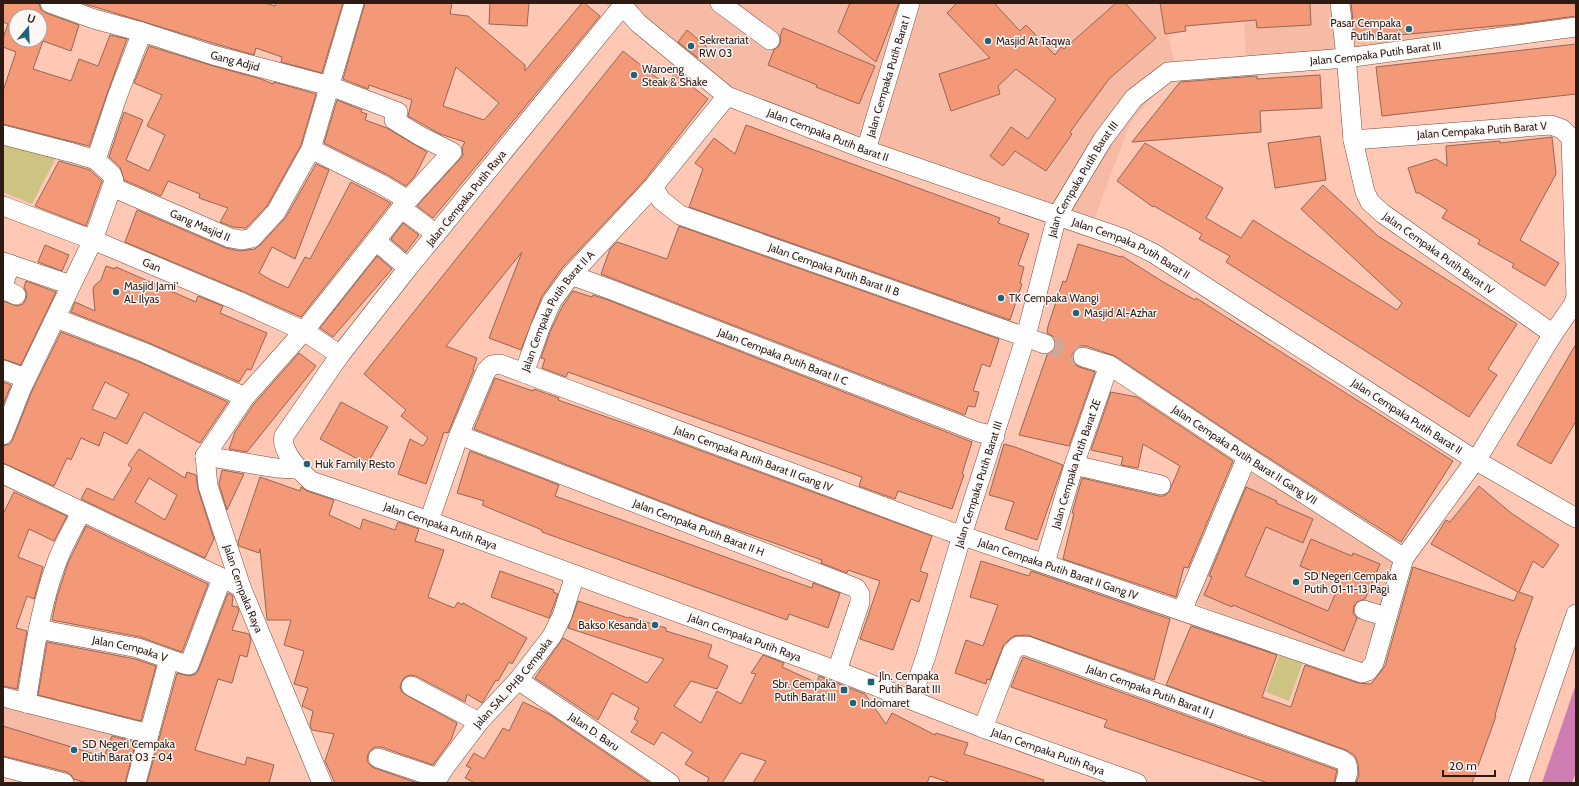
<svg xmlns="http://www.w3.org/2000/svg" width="1579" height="786" font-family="Cabin,sans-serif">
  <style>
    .built { fill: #f7baa4 }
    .green { fill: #cdc484 }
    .water { fill: #ce7eb3 }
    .building { fill: #f49977; stroke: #956654; fill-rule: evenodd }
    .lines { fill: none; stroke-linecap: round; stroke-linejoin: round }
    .minor-tunnel { stroke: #d4a595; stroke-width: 19; stroke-dasharray: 19 10; stroke-linecap: butt }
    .minor-casing { stroke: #784b3a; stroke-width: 20 }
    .minor { stroke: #fff; stroke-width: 19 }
    .poi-dot { fill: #206376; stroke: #fcf6f4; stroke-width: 1.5 }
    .labels { text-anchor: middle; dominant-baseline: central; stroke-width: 3; stroke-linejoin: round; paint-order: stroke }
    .poi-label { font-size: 11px; fill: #2d1a13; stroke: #fcf6f4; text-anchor: start }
    .street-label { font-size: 11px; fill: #2d1a13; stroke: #fcf6f4 }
  </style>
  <rect width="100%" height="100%" fill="#fec8b5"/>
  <!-- built -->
  <path class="built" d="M603 3H1161L1176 70 1131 121 1090 230 724 100Z
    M1243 3H1576V33L1246 59Z
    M1254 468 1395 561 1361 667 1194 603Z
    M3 696 149 734 136 783H65L3 766Z"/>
  <!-- green -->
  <path class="green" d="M3 138 60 150 32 204 3 192Z
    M1281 650 1304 659 1289 701 1266 692Z"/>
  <!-- water -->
  <path class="water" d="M1576 684V772L1572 783H1542Z"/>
  <!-- building -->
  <path class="building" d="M3 3H39L41 10 46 13 79 25 71 51 43 41 33 69 71 81 79 59 98 66 110 35 127 39 107 94 89 146 3 124V91L16 52 3 47V38L8 24 3 22ZM16 16H40V40H16Z
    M82 3H265L275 6 276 3H343L322 73 281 62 282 57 256 48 254 55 216 44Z
    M365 3H452L450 14 468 16 525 65V71L582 3H584L600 16 433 218 417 206 460 159 463 155 462 147 465 142 440 134 408 116 412 100 369 85 368 89 343 79ZM456 67 499 103 484 120 443 106Z
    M490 3H529L527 26 489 24Z
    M850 3H899L876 62 838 32Z
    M957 3H994L1020 31 1026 25 1055 55 1061 47 1064 49 1116 3H1125L1156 38 1109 79 1070 132 1072 134 1046 171 1015 151 1003 166 990 156 1011 127 1028 139 1056 99 1016 69 998 86 1000 94 951 111 939 74 990 58 947 13Z
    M1160 3H1310L1311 25 1257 28 1256 20 1185 26 1186 31 1165 34Z
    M1351 3H1576V16L1518 24 1355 39Z
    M783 28 875 66 859 104 816 87 817 85 768 65 774 50 779 46 781 41 780 36Z
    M687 30 707 47 698 58 678 42Z
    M1576 44V94L1382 116 1376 67Z
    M149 46 210 65 261 79 273 84 274 82 316 94 301 145 267 206 246 228 233 227 220 222 228 208 199 198 200 194 168 181 161 196 124 180 120 167 109 157 124 112 143 120 126 160 149 171 165 135 147 126 162 95 134 83Z
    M623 51 666 85 675 73 708 99 643 182 562 268 542 296 521 350 489 338 522 252 446 346 477 358 473 370H474L448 433 444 432 426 484 398 474 410 439 423 446 428 438 401 416 406 410 364 374Z
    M1320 75 1322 108 1260 111 1261 132 1132 142 1180 82 1257 76V79Z
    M337 100 362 110 361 112 367 114 365 120 387 128 427 152 415 176 406 186 386 174 324 143Z
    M746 125 1000 218 998 223 1029 234 1018 265 1024 267 1020 283 1022 284 1010 320 689 207 703 169 695 163 714 138 735 154Z
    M1320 136 1326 180 1275 188 1268 143Z
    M1552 137 1556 174 1520 240 1559 263 1545 286 1512 267 1514 264 1478 244 1480 240 1442 218 1447 210 1419 193H1416L1408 168 1436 159 1447 166 1446 146 1500 141V143Z
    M1145 143 1223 188 1206 218 1241 238 1253 220 1397 310 1402 303 1301 209 1323 185 1378 236 1517 324 1488 369 1497 375 1469 417 1226 262 1230 256 1199 239 1202 234 1154 206 1153 207 1117 181Z
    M59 161 90 170 102 181 86 226 35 206Z
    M316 164 329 170 295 259 272 247 259 273 271 280 288 288 305 257 310 259 351 182 391 203 301 317 242 291 125 242 137 210 226 248 240 251 255 249 260 245 286 217Z
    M403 223 419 235 406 252 391 239Z
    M679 226 999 339 990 367 982 364 973 391 979 392 975 407 968 406 965 415 601 274 610 249 617 242 667 259Z
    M1078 244 1121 257 1122 256 1160 280 1195 300 1196 298 1453 461 1401 542 1253 448 1115 356 1086 346H1080L1075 349 1072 354V360L1075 364 1079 367 1095 372 1069 446 1019 435 1047 355 1052 352 1055 347 1056 342 1054 337 1047 333 1048 326 1063 281 1066 282Z
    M45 245 69 255 62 271 38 262Z
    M377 256 392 269 333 337 320 328Z
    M106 266 115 269 116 267 196 302 198 296 223 306 220 313 267 333 251 370 247 369 239 382 147 342 71 312 75 302 95 311 93 290 94 286 101 280Z
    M26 281 56 292 21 365 3 359V301L17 306 23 304 26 299 27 294 24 287Z
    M573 291 592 297 593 295 608 300 972 442 962 474 964 475 952 509 898 491 895 499 859 486 862 477 568 372 566 377 542 368 545 359 541 358 550 332 562 307Z
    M61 332 139 362 228 402 200 443 144 412 127 444 104 432 99 446 81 438 71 460 67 458 54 486 3 463V446L10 444 13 439 32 391ZM105 382 129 394 116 419 92 409Z
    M1576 344V421L1551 464 1517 445Z
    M299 353 316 366 247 452 229 449 235 432 254 404Z
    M495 378 533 391 534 389 559 398 558 400 664 437 932 536 920 571 928 574 919 602 911 599 893 650 860 639 880 581 848 570 847 573 821 563 822 560 712 521 474 429Z
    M3 382 11 385 3 405Z
    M1111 392 1137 397 1233 461 1188 568 1184 567 1176 597 1063 559 1074 513H1072L1082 478 1159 496H1164L1169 492 1180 466 1143 444 1138 468 1121 465 1123 457 1091 450Z
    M341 402 388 427 367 464 320 439Z
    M1004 444 1015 447 1063 465 1037 540 1005 529 1014 502 989 495Z
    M139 449 185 478 187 472 196 475 198 489 214 539 205 558 81 499 87 488 113 500 132 468 128 465ZM149 478 177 495 165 520 135 502Z
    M470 451 559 485 555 496 812 588 813 583 840 593 828 628 789 614 787 620 542 532V530L482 505 484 501 457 493Z
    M222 470 244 474 227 510 219 484Z
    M260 477 300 491 301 487 307 491 334 500 329 515 360 529 363 519 395 530 398 522 419 529 415 541 444 550 428 597 454 608 458 602 462 605 463 603 527 638 512 664 509 662 498 681 496 680 482 703 467 694 465 702 416 676 410 675 405 677 402 681 400 687 402 692 406 695 457 723 451 740 433 765 381 747H375L371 750 368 754 367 761 370 765 374 768 418 783H335L325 761 334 734 312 730 310 725 313 711 302 706 308 688 294 684 304 651 284 645 291 620H267L260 549 259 553 239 546 238 542Z
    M1479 486 1511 513 1559 545 1543 568 1533 561 1519 592 1533 597 1514 648H1516L1495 715 1496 716 1472 783H1356L1359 775 1358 763 1354 755 1346 750 1166 685 1191 626 1277 655 1262 697 1291 707 1305 665 1358 683 1371 684 1385 666 1413 567 1514 601 1518 592 1431 544 1446 520 1450 522Z
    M1246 487 1277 501 1276 503 1313 519 1303 543 1266 527 1245 576 1328 611 1340 583 1300 566 1311 539 1352 556 1353 553 1380 564 1365 599 1357 602 1354 606 1353 613 1357 618 1344 651 1233 605 1232 607 1204 595 1212 577 1209 576Z
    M14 492 67 516 54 541 29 529 18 557 43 567 34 599 27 596 16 628 27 631 17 689 3 686V514Z
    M86 526 208 584 182 652 140 637 52 620 57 597 68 563Z
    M981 561 1029 576 1031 571 1170 619 1154 680 1027 635 1014 636 1004 644 990 680 987 679 986 684 955 673 966 640 983 646 998 605 970 597Z
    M500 571 554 590 553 592 558 594 549 618 491 597Z
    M228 593 233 596 232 606 238 607 239 611 232 630 249 634 251 640 247 657 240 655 232 683 218 679 195 750 245 765 247 757 274 765 269 783H147L177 673 189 676 196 674 199 669Z
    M578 601 628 618 629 617 666 628V631L712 645 708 657 728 666 717 689 691 681 674 706 701 723 717 691 741 704 756 674 751 673 763 655 784 663 782 667 817 683 819 676 865 694 886 724 892 713 935 735 936 733 968 743 964 754 1044 780 1043 783H951L930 776 927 783H753L766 761 741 753 722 783H707L709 778 685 764 693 752 662 732 654 745 631 732 638 721 634 719 639 708 612 693 598 720 535 678 563 638 647 683 664 659 568 628Z
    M47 642 135 659 156 666 141 721 38 695Z
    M1023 657 1337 770 1334 783H1268L1104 727 1107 720 1011 687Z
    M523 702 549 714 650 783H475L465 778 471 768 466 766 474 753 484 759 503 728 509 731Z
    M3 726 104 757 112 736 136 742 125 783H87L74 779 71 775 67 772 3 756Z"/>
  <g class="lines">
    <!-- minor-tunnel -->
    <path class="minor-tunnel" d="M1045 344 1083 357"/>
    <!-- minor casing -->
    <g class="minor-casing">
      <g id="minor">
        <path id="s1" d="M50 3 94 19 142 32 213 55 330 86 398 112 394 120 420 136 452 152 408 200 304 331 245 397 143 352 56 318"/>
        <path id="s2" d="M625 3 408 268 340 355 284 436C280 451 301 472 311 481L429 521 837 671 983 728 1137 783"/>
        <path d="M720 3 770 40"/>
        <path id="s3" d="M1340 3 1347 67 1353 140 1365 192 1370 202 1382 213 1553 334"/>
        <path id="s4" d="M623 6 638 23 727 96 866 150 1122 238 1153 253 1475 460 1576 518"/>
        <path id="s5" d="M3 135 73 153 96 160 112 175 114 181 93 240 238 301 304 331 340 355"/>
        <path d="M311 149 381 184 408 200"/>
        <path id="s6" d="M866 150 910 3"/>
        <path d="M96 160 117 97 142 32"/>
        <path id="s7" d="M112 187 230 238 242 240 252 238 276 212 311 149 354 3"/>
        <path id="s8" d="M653 187 661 200 680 215 1045 344"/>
        <path d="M3 206 93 240 22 387 3 435"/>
        <path d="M401 208 436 234"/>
        <path d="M376 241 408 268"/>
        <path d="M3 262 65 283"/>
        <path d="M10 264 3 287 5 290 16 295"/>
        <path id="s9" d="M571 275 612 290 978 432 995 436"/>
        <path id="s10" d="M1083 357 1109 365 1247 457 1404 558"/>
        <path d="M3 370 22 377"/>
        <path id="s11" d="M524 373 946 530 1362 673 1368 671 1374 663 1404 558 1482 451 1553 334 1573 305 1576 297 1571 138 1562 129 1551 125 1353 140"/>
        <path id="s12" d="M245 397 205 456 208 486 241 587 322 783"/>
        <path id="s13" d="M459 435 856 588 860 594V602L837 671"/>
        <path d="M205 456 276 468 297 469"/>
        <path d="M1074 465 1161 485"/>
        <path d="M3 474 241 587"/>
        <path id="s14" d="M429 521 459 435 486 371 492 365 500 364 524 373 540 328 552 301 571 275 653 187 727 96"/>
        <path id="s15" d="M1045 563 1074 465 1109 365"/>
        <path d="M1364 610 1387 617"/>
        <path d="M1182 611 1247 457"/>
        <path id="s16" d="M38 629 138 648 169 659 136 783"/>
        <path d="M169 659 187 665H189L222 578"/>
        <path id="s17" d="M518 680 670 783"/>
        <path d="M411 686 479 722"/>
        <path d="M3 697 149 734"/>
        <path id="s18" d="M911 699 926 656 962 535 1026 336 1057 216 1103 139 1134 98 1168 72 1346 58 1576 27"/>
        <path d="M26 703C34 654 40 605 58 559 64 543 74 527 81 512"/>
        <path id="s19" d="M983 728 1012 652 1018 646H1027L1342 760 1347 764 1348 772 1345 783"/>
        <path d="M378 758 438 778"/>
        <path d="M3 767 64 783"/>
        <path id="s20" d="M435 783 445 767 479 722 518 680 552 636 562 616 575 575"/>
        <path d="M1518 783 1576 614"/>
      </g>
    </g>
    <!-- minor -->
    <use href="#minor" class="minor"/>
  </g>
  <!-- markers -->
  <g class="poi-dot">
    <circle cx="1409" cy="29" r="4"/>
    <circle cx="988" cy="41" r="4"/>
    <circle cx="691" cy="46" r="4"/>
    <circle cx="634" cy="75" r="4"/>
    <circle cx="116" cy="292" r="4"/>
    <circle cx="1001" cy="298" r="4"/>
    <circle cx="1076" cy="313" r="4"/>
    <circle cx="307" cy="464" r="4"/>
    <circle cx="1296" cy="582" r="4"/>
    <circle cx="655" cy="625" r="4"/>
    <rect x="867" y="678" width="8" height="8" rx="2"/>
    <rect x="840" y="686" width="8" height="8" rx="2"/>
    <circle cx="853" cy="703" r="4"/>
    <circle cx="74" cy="750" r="4"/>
  </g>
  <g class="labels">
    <!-- poi labels -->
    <g class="poi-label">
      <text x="1401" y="23" text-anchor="end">Pasar Cempaka<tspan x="1401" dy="13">Putih Barat</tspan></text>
      <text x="699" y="40">Sekretariat<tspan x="699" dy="13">RW 03</tspan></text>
      <text x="996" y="41">Masjid At Taqwa</text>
      <text x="642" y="69">Waroeng<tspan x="642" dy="13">Steak &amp; Shake</tspan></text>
      <text x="124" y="286">Masjid Jami'<tspan x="124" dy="13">AL Ilyas</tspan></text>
      <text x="1009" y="298">TK Cempaka Wangi</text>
      <text x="1084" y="313">Masjid Al-Azhar</text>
      <text x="315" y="464">Huk Family Resto</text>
      <text x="1304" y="576">SD Negeri Cempaka<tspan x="1304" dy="13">Putih 01-11-13 Pagi</tspan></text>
      <text x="647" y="625" text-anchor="end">Bakso Kesanda</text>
      <text x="879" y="676">Jln. Cempaka<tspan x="879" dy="13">Putih Barat III</tspan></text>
      <text x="836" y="684" text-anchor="end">Sbr. Cempaka<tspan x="836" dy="13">Putih Barat III</tspan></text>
      <text x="861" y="703">Indomaret</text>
      <text x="82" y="744">SD Negeri Cempaka<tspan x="82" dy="13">Putih Barat 03 - 04</tspan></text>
    </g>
    <!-- street labels -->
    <g class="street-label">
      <text stroke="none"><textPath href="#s18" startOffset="897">Jalan Cempaka Putih Barat III</textPath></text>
      <text stroke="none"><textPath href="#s1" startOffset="194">Gang Adjid</textPath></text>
      <text stroke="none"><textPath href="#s6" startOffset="77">Jalan Cempaka Putih Barat I</textPath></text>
      <text transform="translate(1482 130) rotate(-4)">Jalan Cempaka Putih Barat V</text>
      <text stroke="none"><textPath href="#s4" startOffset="246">Jalan Cempaka Putih Barat II</textPath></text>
      <text stroke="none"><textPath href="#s18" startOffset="549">Jalan Cempaka Putih Barat III</textPath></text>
      <text transform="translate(466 198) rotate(-51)">Jalan Cempaka Putih Raya</text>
      <text stroke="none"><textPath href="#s7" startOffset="96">Gang Masjid II</textPath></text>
      <text stroke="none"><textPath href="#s4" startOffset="570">Jalan Cempaka Putih Barat II</textPath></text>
      <text stroke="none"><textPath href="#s3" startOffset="288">Jalan Cempaka Putih Barat IV</textPath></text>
      <text stroke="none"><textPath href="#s5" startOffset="251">Gan</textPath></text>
      <text stroke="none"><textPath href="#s8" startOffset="203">Jalan Cempaka Putih Barat II B</textPath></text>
      <text stroke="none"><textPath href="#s14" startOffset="274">Jalan Cempaka Putih Barat II A</textPath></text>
      <text stroke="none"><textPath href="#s9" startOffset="227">Jalan Cempaka Putih Barat II C</textPath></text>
      <text stroke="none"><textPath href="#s4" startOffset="894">Jalan Cempaka Putih Barat II</textPath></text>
      <text stroke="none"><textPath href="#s10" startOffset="190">Jalan Cempaka Putih Barat II Gang VII</textPath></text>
      <text stroke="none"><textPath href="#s11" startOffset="245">Jalan Cempaka Putih Barat II Gang IV</textPath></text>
      <text stroke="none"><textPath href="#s15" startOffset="104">Jalan Cempaka Putih Barat 2E</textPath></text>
      <text stroke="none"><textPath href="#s18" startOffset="225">Jalan Cempaka Putih Barat III</textPath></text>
      <text stroke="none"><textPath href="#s2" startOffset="743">Jalan Cempaka Putih Raya</textPath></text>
      <text stroke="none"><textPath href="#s13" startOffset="257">Jalan Cempaka Putih Barat II H</textPath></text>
      <text stroke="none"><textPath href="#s11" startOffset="569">Jalan Cempaka Putih Barat II Gang IV</textPath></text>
      <text stroke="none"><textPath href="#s12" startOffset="210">Jalan Cempaka Raya</textPath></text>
      <text stroke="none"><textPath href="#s2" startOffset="1067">Jalan Cempaka Putih Raya</textPath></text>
      <text stroke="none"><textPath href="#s16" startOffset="94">Jalan Cempaka V</textPath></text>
      <text stroke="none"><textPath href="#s20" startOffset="127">Jalan SAL. PHB Cempaka</textPath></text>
      <text stroke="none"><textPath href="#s19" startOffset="230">Jalan Cempaka Putih Barat II J</textPath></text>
      <text stroke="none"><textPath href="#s17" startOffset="92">Jalan D. Baru</textPath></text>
      <text stroke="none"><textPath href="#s2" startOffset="1391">Jalan Cempaka Putih Raya</textPath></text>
    </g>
  </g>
  <!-- border -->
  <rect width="1579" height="786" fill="none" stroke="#2d1a13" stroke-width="8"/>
  <!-- north arrow -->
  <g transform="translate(28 28) rotate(19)"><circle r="19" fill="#fcf6f4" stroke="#a99e9a"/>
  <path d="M0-3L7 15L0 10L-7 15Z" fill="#206376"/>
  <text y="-6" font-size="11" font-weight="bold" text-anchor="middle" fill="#2d1a13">U</text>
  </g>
  <!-- scale -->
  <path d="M1443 770v6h52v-6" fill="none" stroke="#2d1a13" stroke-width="2"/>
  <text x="1449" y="770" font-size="12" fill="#2d1a13" stroke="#fcf6f4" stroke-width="3" paint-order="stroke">20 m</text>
</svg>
